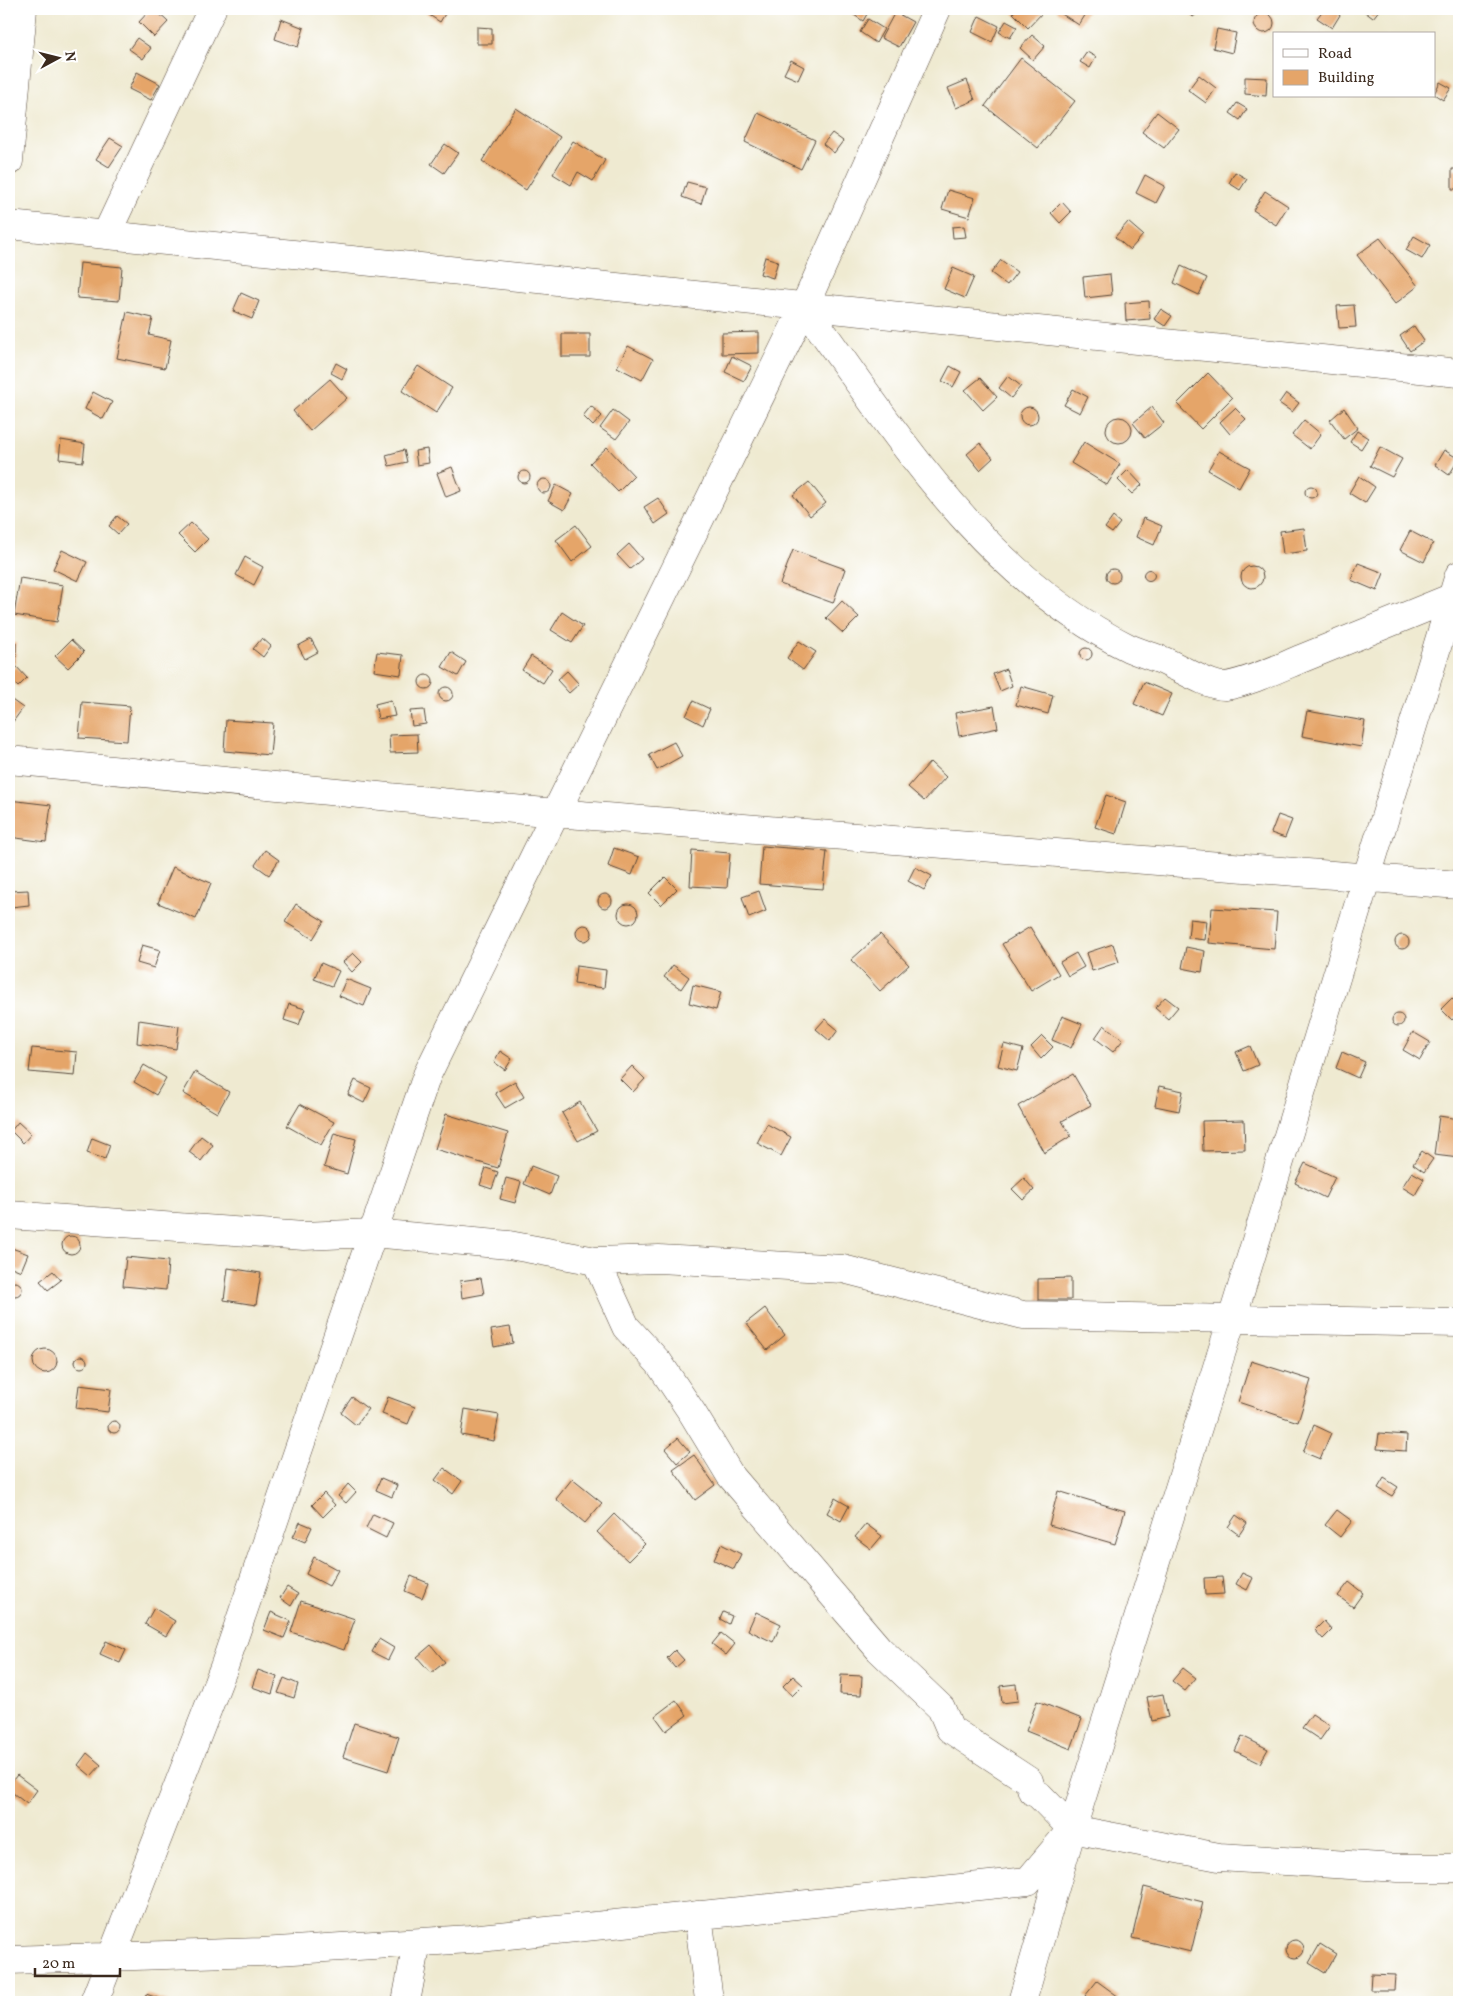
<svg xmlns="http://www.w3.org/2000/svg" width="1468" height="2011" font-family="Vollkorn,serif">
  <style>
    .building { fill: #e5a569 }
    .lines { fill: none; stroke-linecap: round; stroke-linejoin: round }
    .minor-casing { stroke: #564739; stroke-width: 29 }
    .minor { stroke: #fff; stroke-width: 28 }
  </style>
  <rect width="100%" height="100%" fill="#fff"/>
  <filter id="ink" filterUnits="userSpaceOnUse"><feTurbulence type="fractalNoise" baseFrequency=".02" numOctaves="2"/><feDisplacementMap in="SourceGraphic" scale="10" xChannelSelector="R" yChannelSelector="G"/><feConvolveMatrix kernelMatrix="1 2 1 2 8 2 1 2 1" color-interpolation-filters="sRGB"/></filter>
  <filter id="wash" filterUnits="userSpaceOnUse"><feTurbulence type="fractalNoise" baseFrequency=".0096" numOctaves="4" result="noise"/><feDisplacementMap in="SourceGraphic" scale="20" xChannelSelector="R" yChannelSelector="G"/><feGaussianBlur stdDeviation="1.12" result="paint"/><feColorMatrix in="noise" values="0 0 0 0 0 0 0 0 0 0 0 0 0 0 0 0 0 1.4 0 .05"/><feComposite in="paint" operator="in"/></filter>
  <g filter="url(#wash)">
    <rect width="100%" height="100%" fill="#efead1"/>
    <g id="blocks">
      <!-- building -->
      <path class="building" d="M151 9H154L168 22 154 37 139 22Z
        M420 9H448L440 22Z
        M850 9H870L863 21 848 11Z
        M1017 9H1040L1043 12 1028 28 1013 13Z
        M1058 9H1089L1079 25 1057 11Z
        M1185 9H1203L1193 17Z
        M1324 9H1331L1340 15 1332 28 1317 18Z
        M1361 9H1380L1373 18Z
        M895 12 913 22 899 47 881 38Z
        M1254 23a10 10 0 1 1 20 0a10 10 0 1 1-20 0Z
        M979 16 999 26 992 42 972 32Z
        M281 19 304 28 298 47 275 39Z
        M868 19 884 29 876 43 860 32Z
        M1006 21 1017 27 1010 38 999 32Z
        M477 27 492 28V44H477Z
        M1217 29 1236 33 1232 53 1213 48Z
        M1032 35 1045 46 1033 60 1020 48Z
        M137 38 151 48 143 59 129 49Z
        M1087 52 1096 57 1090 68 1080 62Z
        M1021 58 1075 101 1038 148 985 106Z
        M791 60 804 67 798 80 784 74Z
        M137 72 160 84 151 100 129 89Z
        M1199 75 1216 88 1206 103 1188 90Z
        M1245 77 1267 78 1266 96 1245 94Z
        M967 80 975 100 956 108 948 88Z
        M1440 82 1451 88 1443 100 1434 94Z
        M1237 103 1247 109 1240 120 1230 113Z
        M516 108 560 137 526 190 482 161Z
        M1157 112 1179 129 1164 148 1142 132Z
        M758 113 815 140 801 169 745 142Z
        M832 133 843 141 834 153 823 144Z
        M110 138 123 146 109 167 96 159Z
        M573 141 605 160 593 181 578 172 571 185 553 174Z
        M445 144 458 153 444 173 431 164Z
        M1452 169H1459V189H1452Z
        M1235 172 1247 179 1240 190 1229 183Z
        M1145 175 1165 186 1156 203 1136 193Z
        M687 182 706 187 701 204 682 197Z
        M948 190 975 198 969 217 942 209Z
        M1265 191 1288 206 1276 225 1253 210Z
        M1062 202 1071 212 1060 223 1051 213Z
        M1128 222 1143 235 1130 250 1115 237Z
        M964 226 966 237 953 238 952 227Z
        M1414 236 1430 245 1422 259 1406 250Z
        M1380 238 1418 286 1395 304 1357 255Z
        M765 257 778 261 773 278 760 274Z
        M1001 260 1017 272 1007 285 991 273Z
        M80 263 122 267 119 301 77 298Z
        M1181 266 1207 278 1199 295 1174 283Z
        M953 268 974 277 965 298 944 289Z
        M1110 274 1112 295 1085 298 1083 277Z
        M241 293 259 301 252 319 233 311Z
        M1149 301 1150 319 1126 321 1125 303Z
        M1354 305 1356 327 1339 328 1337 306Z
        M1161 309 1172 316 1165 326 1154 319Z
        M127 312 153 318 149 335 171 340 165 368 117 358Z
        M1414 326 1424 341 1410 351 1400 336Z
        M759 332V353L722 354V333Z
        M562 334H590V357H562Z
        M628 346 653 359 642 380 617 367Z
        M732 356 752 366 744 381 725 372Z
        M336 363 347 369 342 379 331 373Z
        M418 366 452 388 436 413 402 391Z
        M950 366 961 372 953 387 942 381Z
        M1208 373 1232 398 1201 429 1177 404Z
        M1008 376 1021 386 1011 398 999 388Z
        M980 378 997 397 983 410 965 390Z
        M330 379 347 398 310 431 293 411Z
        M1073 389 1088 397 1080 413 1064 405Z
        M93 392 112 402 103 419 85 409Z
        M1286 393 1299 403 1292 412 1279 403Z
        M591 406 602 416 593 426 583 416Z
        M1020 416a9 9 0 1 1 18 0a9 9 0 1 1-18 0Z
        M1152 407 1164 423 1145 438 1133 423Z
        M1235 408 1246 419 1230 434 1220 422Z
        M1344 408 1358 428 1344 439 1330 420Z
        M613 410 629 422 616 439 600 428Z
        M1106 430a13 13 0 1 1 26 0a13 13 0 1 1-26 0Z
        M1304 420 1321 434 1310 449 1292 435Z
        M1357 431 1368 438 1361 449 1350 442Z
        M61 440 85 444 83 462 59 459Z
        M1084 442 1120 464 1107 485 1071 463Z
        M980 443 993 458 980 470 967 454Z
        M607 447 634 476 618 492 590 463Z
        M1380 447 1402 459 1392 477 1370 466Z
        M427 449 429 463 417 465 415 451Z
        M404 450 407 462 389 466 386 455Z
        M1444 450 1459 459 1449 475 1435 465Z
        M1219 451 1250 468 1239 488 1208 470Z
        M452 467 461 491 446 497 437 473Z
        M1128 470 1142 485 1132 494 1118 480Z
        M518 477a6 6 0 1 1 12 0a6 6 0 1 1-12 0Z
        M1359 476 1375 487 1365 503 1349 493Z
        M537 486a7 7 0 1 1 14 0a7 7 0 1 1-14 0Z
        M809 482 826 503 810 516 793 495Z
        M556 485 573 494 564 510 548 501Z
        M1305 492a6 6 0 1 1 12 0a6 6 0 1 1-12 0Z
        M658 498 669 514 655 524 644 507Z
        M117 516 127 524 118 534 109 526Z
        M1113 517 1120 523 1112 533 1105 528Z
        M1143 518 1162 526 1154 545 1136 537Z
        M191 523 208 539 195 552 178 535Z
        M576 525 592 546 572 562 556 540Z
        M1304 528 1307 551 1283 554 1280 531Z
        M1410 531 1433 543 1424 562 1400 550Z
        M629 544 642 559 630 569 617 555Z
        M62 550 87 562 78 581 53 569Z
        M793 550 845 569 833 603 780 584Z
        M245 557 263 567 254 585 236 575Z
        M1358 563 1384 573 1377 591 1351 580Z
        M1241 577a11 11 0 1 1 22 0a11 11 0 1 1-22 0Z
        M1106 576a7 7 0 1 1 14 0a7 7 0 1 1-14 0Z
        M1143.5 575a5.5 5.5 0 1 1 11 0a5.5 5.5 0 1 1-11 0Z
        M20 578 63 585 57 622 14 615Z
        M842 601 859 617 843 633 826 618Z
        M562 612 583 626 572 643 551 630Z
        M262 638 271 646 263 657 253 649Z
        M311 639 318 652 305 659 298 646Z
        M71 640 84 652 68 668 55 656Z
        M799 641 816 652 803 670 787 658Z
        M9 643H16V664H9Z
        M1080 654a6 6 0 1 1 12 0a6 6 0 1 1-12 0Z
        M377 652 403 655 401 675 374 671Z
        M451 652 466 662 458 676 442 667Z
        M531 656 552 669 543 683 522 670Z
        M16 666 27 678 18 687 9 678V673Z
        M1006 669 1012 686 1000 691 993 674Z
        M567 671 579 684 569 693 557 680Z
        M419 682a7 7 0 1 1 14 0a7 7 0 1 1-14 0Z
        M1144 682 1172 694 1162 716 1134 704Z
        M1021 686 1053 695 1048 714 1016 705Z
        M439 694a7 7 0 1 1 14 0a7 7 0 1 1-14 0Z
        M9 698 23 708 12 723 9 721Z
        M391 700 395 716 378 719 375 704Z
        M693 701 710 709 703 725 686 716Z
        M82 702 130 706 127 741 79 738Z
        M994 706 998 728 959 736 955 713Z
        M424 710 426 724 412 726 410 711Z
        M1307 711 1365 721 1361 747 1302 736Z
        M226 720 273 723 270 755 224 751Z
        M417 734 418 752 390 753 389 735Z
        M674 742 682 756 657 770 649 755Z
        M930 762 946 777 924 801 908 787Z
        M1106 795 1126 802 1116 834 1095 827Z
        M9 800 51 805 46 842 9 837Z
        M1278 815 1292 820 1285 838 1271 833Z
        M762 846 827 851 823 889 759 884Z
        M614 848 639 857 632 875 608 866Z
        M265 850 279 860 269 875 255 865Z
        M692 850 730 853 727 888 690 886Z
        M173 867 211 883 196 919 158 903Z
        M915 867 932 876 924 890 908 881Z
        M665 877 677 889 661 905 649 893Z
        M28 890 29 905 11 907 10 891Z
        M759 891 766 911 749 918 742 897Z
        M598 901a7 7 0 1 1 14 0a7 7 0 1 1-14 0Z
        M296 904 324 921 313 939 285 922Z
        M618 914a10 10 0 1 1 20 0a10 10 0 1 1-20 0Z
        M1212 908 1277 912 1274 949 1209 943Z
        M1190 919 1207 921 1205 940 1188 938Z
        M576 933a8 8 0 1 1 16 0a8 8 0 1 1-16 0Z
        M1030 927 1059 974 1031 991 1002 944Z
        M880 934 909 965 880 991 851 960Z
        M1395 942a7 7 0 1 1 14 0a7 7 0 1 1-14 0Z
        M1113 944 1119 962 1092 971 1086 953Z
        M142 945 160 950 154 968 137 963Z
        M1186 947 1205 951 1202 972 1182 968Z
        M353 953 362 962 352 972 343 962Z
        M1076 953 1084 967 1068 976 1060 962Z
        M321 963 339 971 332 986 314 979Z
        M673 965 689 977 681 989 664 977Z
        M576 966 606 970 604 988 574 984Z
        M346 979 371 989 364 1006 339 996Z
        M693 985 721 992 716 1010 689 1003Z
        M1165 997 1178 1007 1168 1019 1155 1008Z
        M1452 998 1459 1005V1013L1452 1020 1441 1009Z
        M289 1004 305 1009 299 1025 284 1020Z
        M1392 1020a6 6 0 1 1 12 0a6 6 0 1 1-12 0Z
        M1062 1016 1082 1024 1071 1048 1052 1040Z
        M825 1019 838 1030 830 1041 816 1029Z
        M139 1020 179 1026 176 1049 137 1043Z
        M1104 1025 1123 1040 1113 1052 1095 1038Z
        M1413 1032 1430 1042 1420 1060 1403 1050Z
        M1042 1036 1053 1047 1041 1059 1031 1047Z
        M1004 1044 1023 1049 1017 1071 998 1066Z
        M1250 1046 1258 1065 1244 1071 1236 1052Z
        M32 1048 77 1052 75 1076 29 1072Z
        M500 1051 512 1059 505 1070 494 1062Z
        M1342 1052 1365 1062 1358 1078 1336 1068Z
        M144 1065 166 1078 156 1095 134 1082Z
        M632 1066 645 1079 633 1092 620 1079Z
        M195 1072 229 1092 217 1113 183 1093Z
        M1073 1074 1091 1105 1062 1121 1071 1136 1044 1153 1018 1106Z
        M355 1080 371 1088 364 1103 348 1095Z
        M515 1081 524 1097 505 1108 495 1093Z
        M1159 1086 1183 1091 1179 1111 1155 1106Z
        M580 1102 597 1131 578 1141 562 1113Z
        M300 1104 334 1122 321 1145 287 1126Z
        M446 1114 508 1133 498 1168 435 1149Z
        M1439 1116 1459 1119V1158L1434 1155Z
        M1244 1120 1245 1150 1203 1151 1202 1121Z
        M18 1122 31 1134 23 1143 11 1131Z
        M767 1124 791 1137 781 1156 757 1143Z
        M334 1133 356 1139 347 1174 324 1167Z
        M201 1136 213 1145 201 1161 189 1152Z
        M92 1138 110 1145 105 1159 87 1153Z
        M1422 1151 1433 1159 1424 1172 1413 1164Z
        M1305 1163 1335 1177 1325 1198 1295 1183Z
        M531 1166 557 1176 550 1195 524 1184Z
        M486 1168 498 1172 492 1189 480 1185Z
        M1412 1172 1424 1179 1415 1195 1402 1187Z
        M506 1178 521 1182 515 1203 500 1199Z
        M1024 1178 1034 1190 1023 1200 1012 1189Z
        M62 1245a9 9 0 1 1 18 0a9 9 0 1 1-18 0Z
        M9 1247 28 1254 21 1271 9 1266Z
        M126 1257 168 1261 166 1290 123 1286Z
        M228 1268 261 1273 256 1305 224 1300Z
        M53 1271 61 1280 48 1290 40 1281Z
        M481 1278 484 1294 462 1298 460 1281Z
        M1071 1278V1300H1038V1279Z
        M8 1289a7 7 0 1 1 14 0a7 7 0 1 1-14 0Z
        M765 1308 785 1335 767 1350 746 1323Z
        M510 1327 513 1343 494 1347 491 1330Z
        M33 1361a12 12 0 1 1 24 0a12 12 0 1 1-24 0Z
        M75 1362a6 6 0 1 1 12 0a6 6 0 1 1-12 0Z
        M1251 1361 1311 1380 1298 1422 1238 1402Z
        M79 1385 111 1389 108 1412 76 1408Z
        M352 1397 368 1409 356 1425 341 1413Z
        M388 1397 415 1407 408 1424 382 1414Z
        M465 1409 499 1415 494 1441 461 1435Z
        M108 1427a6 6 0 1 1 12 0a6 6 0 1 1-12 0Z
        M1314 1425 1331 1433 1320 1459 1303 1452Z
        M1379 1433 1407 1435 1406 1451 1377 1449Z
        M678 1438 690 1452 677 1463 665 1449Z
        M694 1455 715 1485 695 1500 673 1470Z
        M444 1468 462 1481 453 1494 435 1480Z
        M381 1478 397 1485 392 1497 376 1490Z
        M1384 1478 1398 1487 1392 1496 1378 1488Z
        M572 1479 602 1503 585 1523 556 1499Z
        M348 1484 356 1492 346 1503 338 1496Z
        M1058 1491 1125 1511 1115 1544 1049 1525Z
        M324 1493 335 1505 323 1517 312 1505Z
        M835 1498 849 1506 841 1521 827 1513Z
        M1337 1510 1352 1521 1340 1537 1325 1525Z
        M373 1514 393 1523 386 1538 366 1528Z
        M614 1514 645 1544 628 1561 597 1532Z
        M1236 1515 1247 1523 1239 1535 1228 1527Z
        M300 1522 312 1527 305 1542 293 1537Z
        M866 1524 882 1536 871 1549 855 1537Z
        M721 1544 741 1554 734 1569 714 1560Z
        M314 1557 338 1570 329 1586 306 1574Z
        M1242 1573 1253 1578 1247 1590 1236 1584Z
        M411 1576 428 1583 422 1598 405 1591Z
        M1222 1577 1224 1594 1205 1595 1204 1578Z
        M1349 1582 1363 1593 1353 1607 1338 1596Z
        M287 1587 298 1594 291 1606 280 1598Z
        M301 1601 355 1619 344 1650 291 1632Z
        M154 1608 175 1621 166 1636 145 1624Z
        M271 1612 291 1621 284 1638 264 1630Z
        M723 1612 732 1616 729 1624 720 1619Z
        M756 1612 781 1624 773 1642 748 1630Z
        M1324 1621 1332 1630 1323 1639 1315 1630Z
        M721 1633 735 1644 726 1655 712 1644Z
        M379 1639 394 1648 388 1660 372 1652Z
        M106 1641 126 1650 120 1663 100 1654Z
        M431 1645 445 1662 431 1673 417 1657Z
        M675 1650 684 1660 675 1668 667 1658Z
        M1183 1668 1196 1678 1185 1691 1172 1681Z
        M258 1670 277 1677 272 1694 252 1687Z
        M841 1675 862 1676 861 1695 840 1694Z
        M793 1676 803 1685 792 1696 783 1686Z
        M284 1678 298 1684 294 1698 278 1693Z
        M1016 1684 1018 1701 1002 1703 1000 1686Z
        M1163 1694 1168 1717 1152 1721 1147 1697Z
        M676 1700 687 1715 666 1731 655 1716Z
        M1037 1701 1082 1719 1071 1749 1026 1731Z
        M1312 1714 1330 1726 1320 1740 1302 1728Z
        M354 1723 399 1737 388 1771 343 1757Z
        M1242 1736 1268 1749 1260 1763 1235 1751Z
        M87 1753 101 1765 91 1776 78 1765Z
        M17 1775 37 1790 27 1804 9 1790V1785Z
        M1144 1887 1203 1902 1191 1952 1132 1938Z
        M1286 1949a9 9 0 1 1 18 0a9 9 0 1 1-18 0Z
        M1320 1944 1336 1954 1325 1973 1309 1963Z
        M1371 1974 1395 1975 1394 1990H1370Z
        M1097 1981 1119 1997 1115 2002H1093L1085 1996Z
        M146 1994 169 2002H143Z"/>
    </g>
  </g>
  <g filter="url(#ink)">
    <use href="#blocks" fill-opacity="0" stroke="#564739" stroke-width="1"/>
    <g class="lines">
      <!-- minor casing -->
      <g class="minor-casing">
        <path id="minor" d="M9 161 23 9
          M9 225 1459 373
          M106 235 212 9
          M804 306C896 433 983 576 1129 648 1140 653 1152 656 1164 661 1178 667 1210 687 1225 686 1248 683 1281 667 1303 658 1353 638 1403 617 1453 597
          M9 760 555 813 1459 885
          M9 1215 304 1236 372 1233 509 1245 596 1261 659 1259 843 1269 1023 1315 1459 1323
          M596 1261 626 1327 659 1363 693 1414 730 1475 879 1649 941 1708 950 1729 1029 1781 1032 1791 1039 1795 1072 1829 1219 1857 1398 1868H1459
          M698 1915 709 2000 711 2002
          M9 1960 261 1952 470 1939 1028 1881 1066 1836
          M94 2002 224 1667 427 1075 805 305 937 9
          M406 2002 417 1943
          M1022 2002 1072 1829 1232 1319 1459 575"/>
      </g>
      <!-- minor -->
      <use href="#minor" class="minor"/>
    </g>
  </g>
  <!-- margin -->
  <rect width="1468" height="2011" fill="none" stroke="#fff" stroke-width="30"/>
  <!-- legend -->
  <rect x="1273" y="32" width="162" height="65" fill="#ffffff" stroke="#b1aaa5"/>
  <rect x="1283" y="49" width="25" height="8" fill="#ffffff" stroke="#b1aaa5"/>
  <text x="1318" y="58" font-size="15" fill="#3b2a1e">Road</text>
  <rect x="1283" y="70" width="25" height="15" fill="#e5a569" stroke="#b1aaa5"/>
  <text x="1318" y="82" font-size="15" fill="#3b2a1e">Building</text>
  <!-- north arrow -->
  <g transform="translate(58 58) rotate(83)" stroke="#ffffff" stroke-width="4" paint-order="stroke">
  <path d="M0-4L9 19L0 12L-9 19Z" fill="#3b2a1e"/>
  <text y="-8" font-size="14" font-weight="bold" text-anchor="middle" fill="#3b2a1e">N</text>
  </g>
  <!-- scale -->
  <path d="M35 1968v8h85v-8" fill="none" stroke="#3b2a1e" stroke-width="2.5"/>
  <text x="42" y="1968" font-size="15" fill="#3b2a1e" stroke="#ffffff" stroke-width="4" paint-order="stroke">20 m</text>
</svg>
